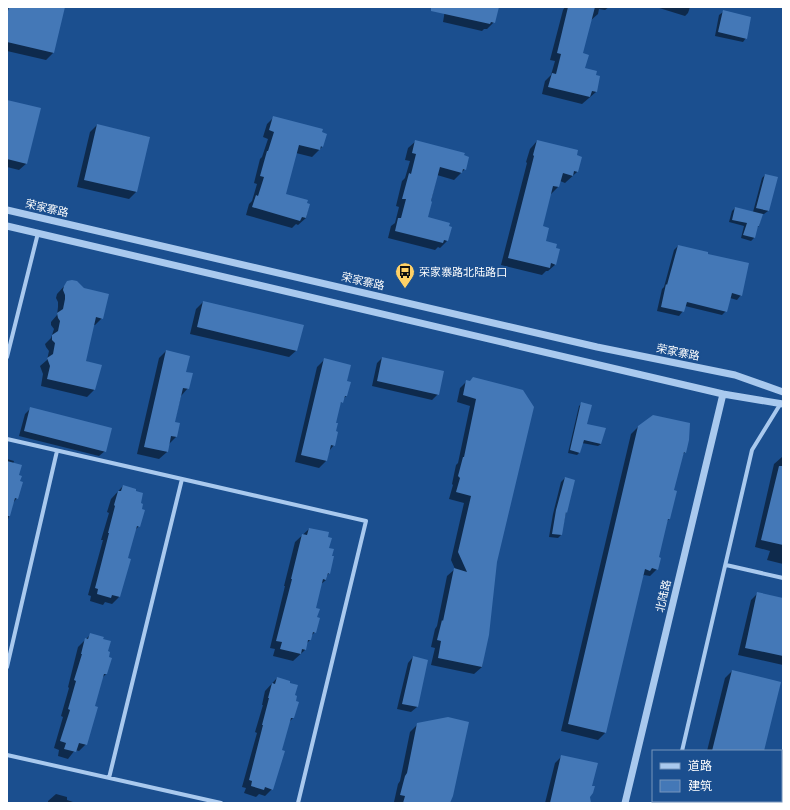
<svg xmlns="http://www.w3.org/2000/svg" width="790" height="810" font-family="'PT Sans','Noto Sans SC',sans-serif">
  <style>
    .shadow { fill: #0007 }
    .building { fill: #4478b7 }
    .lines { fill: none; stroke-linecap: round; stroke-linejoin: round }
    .service { stroke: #a9c9ee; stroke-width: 3 }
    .minor { stroke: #a9c9ee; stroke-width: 4 }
    .tertiary { stroke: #a9c9ee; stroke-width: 7 }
    .labels { text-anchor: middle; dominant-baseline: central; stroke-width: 4; stroke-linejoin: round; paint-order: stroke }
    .street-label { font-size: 11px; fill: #fff; stroke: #1b4f8f }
    .poi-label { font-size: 11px; fill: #fff; stroke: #1b4f8f; text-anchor: start }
  </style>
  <rect width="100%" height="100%" fill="#1b4f8f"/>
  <!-- shadow -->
  <path class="shadow" d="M7 7H64L53 53 46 60 7 51Z
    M448 7H495L494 22 487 29H484L482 31 443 22 445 10Z
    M565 7H609L605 10 599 9 598 14 590 21 582 54 584 69 596 92 582 104 542 94 545 81 551 75 555 61 550 60 563 10Z
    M656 7H690L688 13 685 16Z
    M723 12 746 38 743 42 715 36 719 15Z
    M7 101 27 163 19 170 7 167Z
    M274 117 322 147 312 157 296 153 285 195 309 205 306 218 298 225 296 224 292 228 246 215 249 204 252 201 257 184 254 183 260 159 262 157 268 139 263 137 267 124Z
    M97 125 149 137 136 192 129 199 77 187 90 132Z
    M416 141 465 169 454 180 437 175 427 218 447 241 440 248 438 247 435 250 388 238 391 226 395 223 399 207 396 206 402 181 405 178 410 161 405 160 408 148Z
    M537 141 580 157 577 172 565 183 560 181 558 187 551 194H550L542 227 545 242 556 264 548 271H546L542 275 501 265 527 163 526 162 530 149Z
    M765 175 777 178 768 211 764 214H762L759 226 756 228 754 238 751 241 741 238 744 226 729 222 732 211 735 208 753 212 762 178Z
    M678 246 741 295 737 300 730 298 726 311 722 315 685 306 683 311 679 316 657 311 662 289 664 287 674 250Z
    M68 282 102 318 95 325H93L85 361 101 366 94 390 87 397 41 386 43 374 40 366 47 360 49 351 46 347 45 344 51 338 54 329 51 325V322L57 315 58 307V302L56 298 57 294Z
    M203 302 297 350 289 357 190 334 196 309Z
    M166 351 185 373 188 388 181 396 174 423 179 424 176 437 168 445 167 452 159 459 137 454 159 358Z
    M382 358 438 394 432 400 372 386 377 363Z
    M324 360 346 382V396L339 405 335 424 334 445 329 451 326 461 319 468 295 462 317 367Z
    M474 378 496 562 482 667 474 674 431 665 435 648 431 647 435 629 437 626 447 576 455 569 451 560 464 503 449 499 453 485 452 484 456 465 458 463 470 406 457 402 460 388 467 381 470 382Z
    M582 403 586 425 601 444 598 446 582 443 580 452 577 455 568 453 579 406Z
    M30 409 105 451 99 456 19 436 25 414Z
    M638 427 685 452 683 454 672 491 669 519 666 522 657 558V569L650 576 644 575 642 577 605 733 598 740 561 731 631 434Z
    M782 457H783V564L767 560 770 551 755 547 774 464Z
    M7 459 14 461 13 464 18 475 17 498 13 503 7 523Z
    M565 478 566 512 561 535 558 538 549 537 553 514 561 482Z
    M123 486 140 504 139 526 134 531 127 559 124 576 119 597 112 604 105 602 103 605 90 601 91 596 88 595 103 540H101L109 513 107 512 111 499Z
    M309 529 328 548 329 573 327 576 326 580 320 585 314 608 316 618 315 632 311 636 310 640 306 644 305 650 293 661 273 656 275 649 270 648 285 586H284L295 542Z
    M758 593 783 599V665L738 655 751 600Z
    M91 634 107 652 106 674 102 678 94 707 86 744 79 751 75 750 68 759 58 756 59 750 54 748 63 717 61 716 69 688 68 687 78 647Z
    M413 657 427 661 417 707 411 712 397 709 408 663Z
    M732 671 763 751H707L725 678Z
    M277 678 294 696 293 718 288 723 272 789 265 796 259 794 256 797 244 793 246 788 242 787 257 733 255 732 263 705H262L265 691Z
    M418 724 449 803H398L394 802 398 784 400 781 410 732Z
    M562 756 589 797V803H545L555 763Z
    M56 794 67 797V800L76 803H48V801Z
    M701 801H738V803H701Z"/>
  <!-- building -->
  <path class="building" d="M9 7H65L54 53 7 42V15Z
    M431 7H499L495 23 491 22 490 24 431 11Z
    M568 7H595L583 53 589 55 585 68 597 71 596 75 600 76 597 92 592 91 590 97 548 87 552 73 556 74 561 54 557 53Z
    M723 10 751 17 747 39 718 32Z
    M7 100 41 108 27 164 7 159Z
    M273 116 323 129 322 132 327 134 323 147 321 146 320 150 299 145 286 194 308 200 307 203 310 204 306 218 302 217 300 221 252 207 256 195 258 196 264 177 260 176 267 151H268L274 132 269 130Z
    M97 124 150 137 137 192 84 180Z
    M415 140 465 153 464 155 469 157 466 170 463 169 462 173 440 167 431 201 432 202 428 217 450 223 449 226 452 227 448 241 444 240 443 243 395 231 398 218H401L406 199H402L409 173 411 174 416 154 412 153Z
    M537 140 578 150 577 155 582 157 578 172 574 171 573 176 563 173 559 187 553 186 543 226 549 228 546 241 557 244 556 248 560 249 556 265 551 263 550 268 508 258 534 156 533 155Z
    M765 174 778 177 769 211 756 208Z
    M735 207 763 214 759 226H758L755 238 743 235 747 223 732 220Z
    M678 245 708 252V254L749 263 742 296 732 293 727 312 687 302 684 312 661 307 666 284 667 285Z
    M72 280 77 281 84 288 109 294 103 319 96 317 86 361 102 365 95 390 47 379 50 366 47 358 53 354 55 343 52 340V335L58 331 60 321 58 318 57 313 63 309 65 299V295L63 290 64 286 67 281Z
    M203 301 304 325 297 351 197 327Z
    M166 350 190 356 186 372 193 373 189 389 183 388 175 422 180 423 177 437 171 436 168 452 144 447Z
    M382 357 444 371 439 395 377 381Z
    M324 358 351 365 347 381 351 382 347 396H345L343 403 341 402 336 423H338L336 431 338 432 335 446 331 445 327 461 301 455Z
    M473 377 523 390 534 407 497 562 489 635 482 667 438 658 441 641 437 640 442 620 443 621 454 568 467 572 458 552 471 496 456 492 460 478 458 476 463 457H464L476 399 463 395 466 380 470 381Z
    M581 402 592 405 587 424 606 428 601 444 584 440 580 453 570 450Z
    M30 407 112 428 106 452 24 431Z
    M653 415 690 423 689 440 686 453 684 452 674 490 677 491 670 519H668L659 557 661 558 658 570 652 568 650 571 645 569 606 733 568 724 638 426Z
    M7 461 22 465 19 475 22 476 20 481 23 482 18 499 15 498 10 516H7Z
    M779 466H783V545L761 540Z
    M565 477 575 480 567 513 566 512 562 535 552 534 556 510Z
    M123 485 136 489V491L143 493 141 503 143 504 142 509 145 510 140 527 137 526 128 558 131 559 120 597 112 595 111 598 97 594 98 589 95 588 109 533H108L115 506 114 505 118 491H121Z
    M309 528 329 532 328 537 332 538 329 548 334 549 332 556H334L330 574 328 573 326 580 323 579 316 608 320 609 317 617 320 618 316 633 313 632 311 640H308L306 650 302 649 301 654 280 649 282 642 276 641 292 579H291L302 534 307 535Z
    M757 592 783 598V656L745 648Z
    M90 633 104 637 103 639 111 641 108 651 110 652 109 657 112 658 107 674H104L95 706 98 707 87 745 79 743 76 752 64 749 66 743 60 741 70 710 68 709 76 681 74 680 82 654H81L85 638 88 639Z
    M413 656 428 660 418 707 402 704Z
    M732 670 781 682 764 751H712Z
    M277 677 290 681V683L298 685 295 695 297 696 296 701 299 702 294 718H291L282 750 285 751 273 790 265 787 264 790 251 786 252 781 249 780 263 725H262L269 698H268L272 683 275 684Z
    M448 717 469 722 453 796 450 803H403L405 796 400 795 405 776 407 773 417 723Z
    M561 755 598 763 592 786H595L593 793 590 797 591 803H550Z"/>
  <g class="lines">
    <!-- service -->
    <path class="service" d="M781 773 783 764"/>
    <!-- minor -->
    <path class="minor" d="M7 357 38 233
      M7 439 366 521 298 803
      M726 565 783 578
      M7 667 57 451
      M682 751 752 450 781 403
      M7 755 221 803
      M109 778 182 479
      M781 783H783"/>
    <!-- tertiary -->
    <path class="tertiary" d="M7 210 597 347 735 375 783 392
      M7 226 723 394 783 404
      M625 803 723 394"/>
  </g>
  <!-- icons -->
  <defs>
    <g id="bus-pin" transform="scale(1)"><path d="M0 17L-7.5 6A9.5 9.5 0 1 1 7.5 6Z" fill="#ffd166" stroke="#1b4f8f"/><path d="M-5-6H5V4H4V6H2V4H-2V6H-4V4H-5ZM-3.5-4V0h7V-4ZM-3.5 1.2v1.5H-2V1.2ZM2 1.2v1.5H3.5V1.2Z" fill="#111"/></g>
  </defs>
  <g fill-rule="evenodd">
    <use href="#bus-pin" x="405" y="272"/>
  </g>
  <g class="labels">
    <!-- street labels -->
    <g class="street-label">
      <text transform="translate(47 208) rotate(13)">荣家寨路</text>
      <text transform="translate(363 281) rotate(13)">荣家寨路</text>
      <text transform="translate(678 352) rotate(11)">荣家寨路</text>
      <text transform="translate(663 596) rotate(-77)">北陆路</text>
    </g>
    <!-- poi labels -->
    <g class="poi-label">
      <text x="419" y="272">荣家寨路北陆路口</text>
    </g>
  </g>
  <!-- border -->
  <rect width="790" height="810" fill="none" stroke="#ffffff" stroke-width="16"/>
  <!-- legend -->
  <rect x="652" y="750" width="130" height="52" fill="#1b4f8f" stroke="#7695bc"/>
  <rect x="660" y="763" width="20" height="6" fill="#a9c9ee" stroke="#7695bc"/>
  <text x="688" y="770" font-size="12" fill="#ffffff">道路</text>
  <rect x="660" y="780" width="20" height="12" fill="#4478b7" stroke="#7695bc"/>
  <text x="688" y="790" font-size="12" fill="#ffffff">建筑</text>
</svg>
